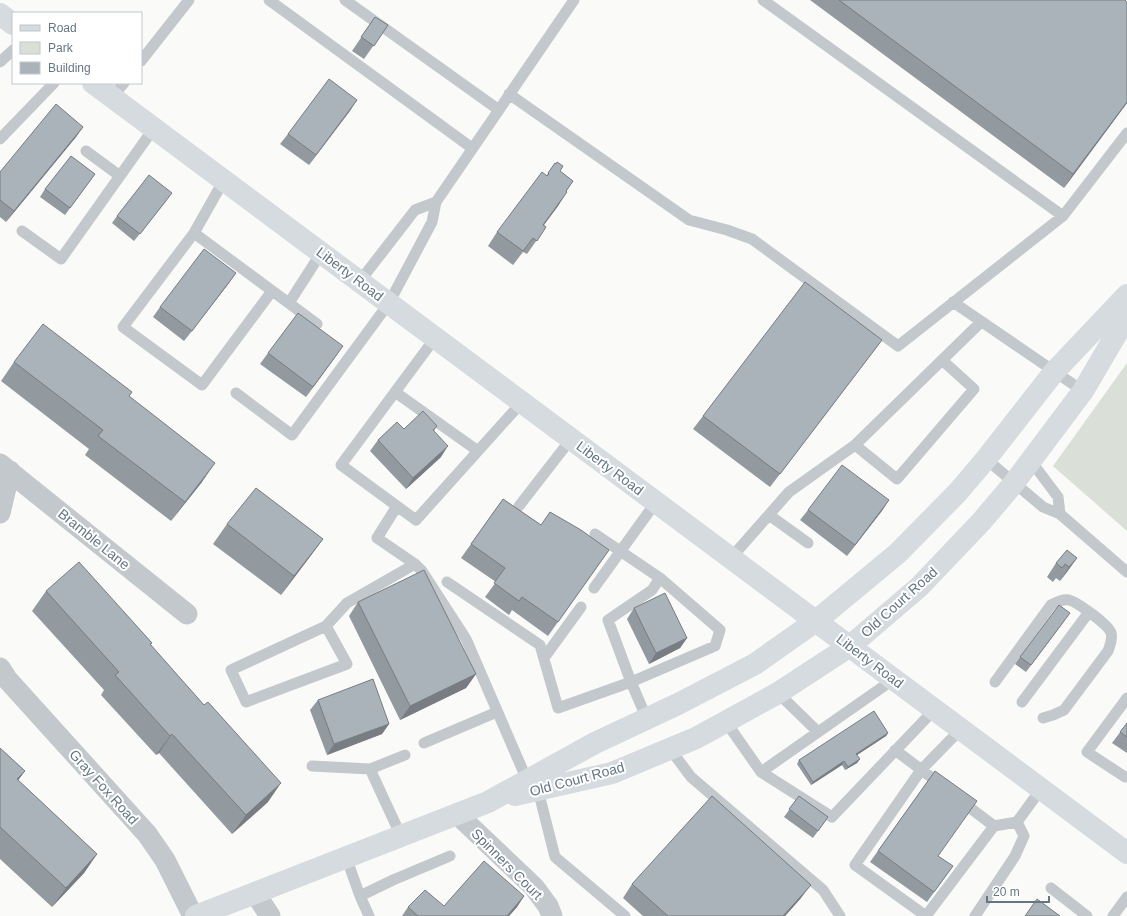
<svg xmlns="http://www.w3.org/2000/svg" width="1127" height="916" font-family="Helvetica,sans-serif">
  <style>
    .green { fill: #dadfd7 }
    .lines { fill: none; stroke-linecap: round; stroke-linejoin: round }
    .service { stroke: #c3c8cc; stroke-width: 11 }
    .minor { stroke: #c3c8cc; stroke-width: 21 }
    .secondary { stroke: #d6dbdf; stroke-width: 22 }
    .primary { stroke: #d6dbdf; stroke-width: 22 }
    .wall { fill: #929a9f }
    .shaded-wall { fill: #777d82 }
    .building { fill: #aab3b9; stroke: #777d82 }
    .labels { text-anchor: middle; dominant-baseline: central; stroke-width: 4; stroke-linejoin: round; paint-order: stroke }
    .street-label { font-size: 14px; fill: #657683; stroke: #fff }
  </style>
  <rect width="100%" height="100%" fill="#fafaf8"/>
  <!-- green -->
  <path class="green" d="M1127 363V531L1053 466Z"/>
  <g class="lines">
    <!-- service -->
    <path class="service" d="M269 0 472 148
      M345 0 499 110
      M763 0 1063 216
      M141 61 189 0
      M0 62 13 50
      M509 94 689 220 727 230 752 239 898 346 1063 216 1127 133
      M112 97 124 83
      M0 139 54 83
      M86 151 120 176
      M224 180 194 233 123 327 202 385 272 291
      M436 202 574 0
      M22 231 61 259 154 128
      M194 233 317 324
      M953 302 1083 391
      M289 303 321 253
      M435 338 341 465 416 520 522 402
      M395 392 478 451
      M236 393 292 435 389 303 432 222 436 202 415 210 360 281
      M855 445 897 479 974 389 942 360
      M986 459 1043 507 1060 514 1058 497 1031 461
      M397 506 377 538 415 564
      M519 506 571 439
      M1060 514 1127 572
      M769 515 808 543
      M595 534 660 578 652 590 608 620 631 682 647 719
      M731 558 789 492 855 445 981 322
      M447 582 540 645 558 708 631 682 715 646 720 630 660 578
      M594 588 656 502
      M326 626 347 664 246 702 231 670 326 626 347 603 415 564 422 571 466 639 527 780
      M544 658 581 607
      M995 682 1051 605C1057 602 1062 599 1069 600 1077 602 1109 625 1111 633 1113 639 1110 645 1108 651L1064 710 1053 715 1043 718
      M778 693 818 732
      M1022 702 1089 612
      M726 722 761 772 894 679
      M424 743 497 712
      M670 749 691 777 823 890 840 916
      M895 750 943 786
      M312 766 370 769 401 836
      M370 769 405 755
      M761 772 832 817 935 709
      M1125 777 1087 752 1127 698
      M538 790 555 857 625 916
      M961 801 994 826
      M346 857 360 896 369 916
      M1051 888 1087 916
      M360 896 393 880 450 856
      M926 916 855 865 921 770 961 729
      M926 916 994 826 1017 822 1041 789
      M975 916 1015 856 1024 836 1017 822
      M1113 916 1127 897"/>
    <!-- minor -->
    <path class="minor" d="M0 464 187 614
      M0 513 10 471
      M0 668 7 679 147 834 165 860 193 916
      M457 814 534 887 548 906 552 916
      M255 893 270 916"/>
    <!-- secondary -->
    <path class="secondary" d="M515 795 612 773 696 738 778 693 850 646 919 587 981 522 1014 483 1083 391 1127 316
      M196 916 488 802 595 743 678 704 755 664 816 621 898 553 958 492 986 459 1054 372 1127 295"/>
    <!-- primary -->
    <path class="primary" d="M0 14 13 24
      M93 83 1127 853"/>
  </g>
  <!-- wall -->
  <path class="wall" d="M810 0H1125L1127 2V103L1064 188Z
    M375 17 388 25 364 59 352 51Z
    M357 100 309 165 280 144 288 134Z
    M83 127 76 137 6 222 0 217V172Z
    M555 163 560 172 573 181 566 192 558 206 544 225 546 227 527 254 523 252 513 265 488 246 497 232 546 176Z
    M95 174 65 215 40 197 45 189Z
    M167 200 134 241 112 223 117 216Z
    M229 283 184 341 153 317 160 307Z
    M882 340 872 353 770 487 693 429 703 416Z
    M268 353 336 356 306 397 260 364Z
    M14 362 129 396 202 482 171 521 85 455 89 449 1 381Z
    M437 426 434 431 441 457 406 489 370 451 378 440 404 429Z
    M503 499 541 525 609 550 548 636 512 610 509 615 485 597 496 582 461 558Z
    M889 500 847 556 800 520 808 510Z
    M227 524 323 539 309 558 281 595 213 544Z
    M1077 558 1060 581 1056 578 1053 582 1047 577 1056 563Z
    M46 591 152 643 150 645 268 802 232 834 159 753 156 755 101 695 104 690 32 611Z
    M358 602 476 674 466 688 400 720 349 616Z
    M634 608 687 638 680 648 649 664 627 619Z
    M1065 620 1026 672 1015 664 1020 657Z
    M318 700 389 724 382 734 327 755 310 710Z
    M1127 723V753L1112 743Z
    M888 733 886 736 857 755 860 759 857 763 845 770 842 765 811 785 797 764 799 760Z
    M0 748 25 771 18 780 97 854 84 873 52 907 0 859Z
    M935 771 938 856 953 866 927 902 870 862Z
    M799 796 828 817 813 838 784 817Z
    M632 884 801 898 785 916H643L623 898Z
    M524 896 517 907 509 916H402L408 907 444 906Z"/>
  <!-- shaded-wall -->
  <path class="shaded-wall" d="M357 100 350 111 309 165 316 155Z
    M1127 102V103L1064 188 1073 174Z
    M83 127 76 137 6 222 14 211Z
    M567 192 558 206 534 238 543 225Z
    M236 273 229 283 184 341 192 331Z
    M882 340 872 353 770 487 780 474Z
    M343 346 336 356 306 397 313 387Z
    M448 446 441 457 406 489 413 478Z
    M215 463 202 482 171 521 185 502Z
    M889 500 882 511 847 556 855 545Z
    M323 539 309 558 281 595 294 576Z
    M1077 558 1067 572 1060 581 1069 567Z
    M687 638 680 648 649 664 656 653Z
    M476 674 466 688 400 720 410 706Z
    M389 724 382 734 327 755 334 744Z
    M888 733 886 736 854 757 856 754Z
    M172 734 159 753 156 755 170 736Z
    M860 759 857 763 845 770 848 767Z
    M844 761 842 765 811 785 813 782Z
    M25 771 11 790 17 779Z
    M281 783 268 802 232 834 246 815Z
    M97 854 84 873 52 907 66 888Z
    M811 885 801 898 785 916H783Z
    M524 896 517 907 509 916H507Z"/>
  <!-- building -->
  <path class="building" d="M839 0H1125L1127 2V102L1073 174Z
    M375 17 388 25 374 46 361 37Z
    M329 79 357 100 316 155 288 134Z
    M56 104 83 127 14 211 0 200V172Z
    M71 156 95 174 70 208 45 189Z
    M557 162 563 166 560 171 573 181 566 191 567 192 543 225 546 227 537 241 533 238 523 251 497 232 542 172 547 176 549 174 548 173 555 163 556 164Z
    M149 175 172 193 140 234 117 216Z
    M204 249 236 273 192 331 160 307Z
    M805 282 882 340 780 474 703 416Z
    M298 313 343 346 313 387 268 353Z
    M43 324 132 392 129 396 215 463 185 502 98 436 103 430 14 362Z
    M423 411 437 426 433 430 448 446 413 478 378 440 397 422 404 429Z
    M842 465 889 500 855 545 808 510Z
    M256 488 323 539 294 576 227 524Z
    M503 499 541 525 550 512 581 530 609 550 558 622 522 597 519 601 494 583 505 568 471 544Z
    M1067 550 1077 558 1069 567 1065 564 1062 568 1056 563Z
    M79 562 152 643 150 644 204 705 208 702 281 783 246 815 172 734 170 736 115 675 119 672 46 591Z
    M424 570 476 674 410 706 358 602Z
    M665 593 687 638 656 653 634 608Z
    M1059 605 1070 613 1031 665 1020 657Z
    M373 679 389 724 334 744 318 700Z
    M874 711 888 733 856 754 860 759 848 767 844 761 813 782 799 760Z
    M1127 723V737L1120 732Z
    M0 748 25 771 17 779 97 854 66 888 0 827Z
    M935 771 977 801 938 856 953 866 934 892 878 851Z
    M712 796 811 885 783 916H668L632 884Z
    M799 796 828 817 818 831 789 809Z
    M484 861 524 896 507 916H418L408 907 425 890 444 906Z
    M1037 899 1060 916H1025Z"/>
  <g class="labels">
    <!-- street labels -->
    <g class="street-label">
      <text transform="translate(350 274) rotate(37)">Liberty Road</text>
      <text transform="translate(610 468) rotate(37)">Liberty Road</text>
      <text transform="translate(94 539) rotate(39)">Bramble Lane</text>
      <text transform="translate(899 602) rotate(-42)">Old Court Road</text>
      <text transform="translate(870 661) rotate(37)">Liberty Road</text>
      <text transform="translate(577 779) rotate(-15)">Old Court Road</text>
      <text transform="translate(104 787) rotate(48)">Gray Fox Road</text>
      <text transform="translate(507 864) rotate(45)">Spinners Court</text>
    </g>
  </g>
  <!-- legend -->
  <rect x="12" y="12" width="130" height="72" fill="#ffffff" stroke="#c1c8cd"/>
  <rect x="20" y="25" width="20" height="6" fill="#d6dbdf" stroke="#c1c8cd"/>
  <text x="48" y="32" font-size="12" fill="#657683">Road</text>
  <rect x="20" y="42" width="20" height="12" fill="#dadfd7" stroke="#c1c8cd"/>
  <text x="48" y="52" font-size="12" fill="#657683">Park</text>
  <rect x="20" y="62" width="20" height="12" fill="#aab3b9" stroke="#c1c8cd"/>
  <text x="48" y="72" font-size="12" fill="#657683">Building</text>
  <!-- scale -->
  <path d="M987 896v6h62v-6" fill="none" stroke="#657683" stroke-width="2"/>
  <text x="993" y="896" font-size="12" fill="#657683" stroke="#ffffff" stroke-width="3" paint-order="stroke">20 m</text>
</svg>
